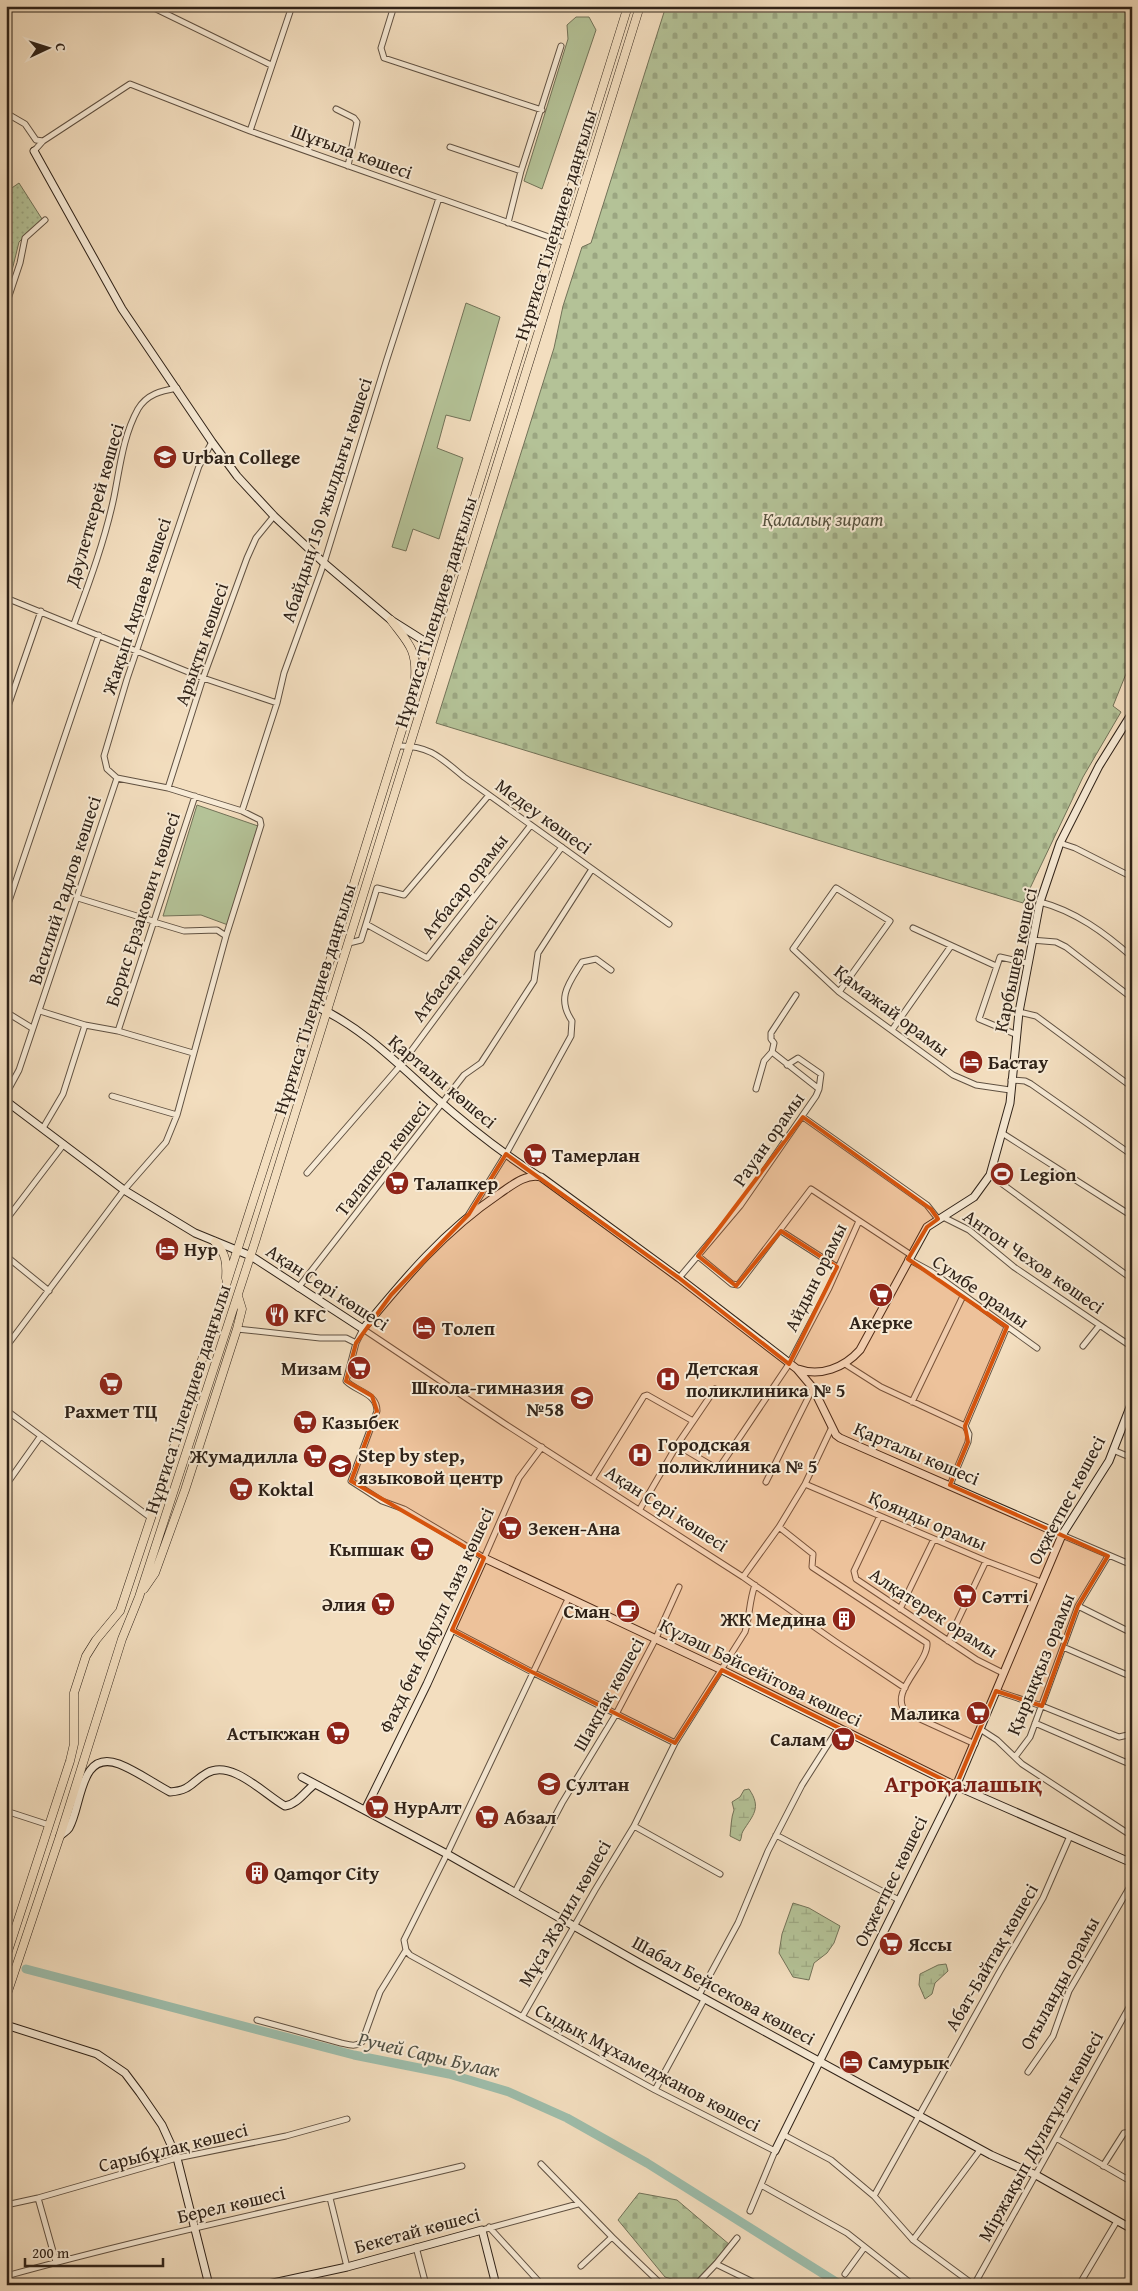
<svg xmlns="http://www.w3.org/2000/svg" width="1138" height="2291" font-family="'Gentium Book Plus',serif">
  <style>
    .grass { fill: #b4c297; stroke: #727258 }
    .wetland { fill: url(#wetland-marsh); stroke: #727258 }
    .cemetery { fill: url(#cemetery-stones); stroke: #727258 }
    .park { fill: url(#park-dots); stroke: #727258 }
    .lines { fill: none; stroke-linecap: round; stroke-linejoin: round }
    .river { stroke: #9dbdab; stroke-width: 9 }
    .street-casing { stroke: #605142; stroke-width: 7 }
    .secondary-casing { stroke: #2f2218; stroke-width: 9 }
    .primary-casing { stroke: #2f2218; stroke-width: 9 }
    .street { stroke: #f7ead5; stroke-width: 5 }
    .secondary { stroke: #f7ead5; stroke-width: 7 }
    .primary { stroke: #f3debf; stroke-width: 8 }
    .marked { fill: #d6540d; fill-opacity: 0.2; stroke: #d6540d; stroke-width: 4; stroke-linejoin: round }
    .labels { text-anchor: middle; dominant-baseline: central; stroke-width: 4; stroke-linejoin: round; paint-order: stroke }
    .street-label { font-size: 19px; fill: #2f2218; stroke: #f7ead5 }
    .poi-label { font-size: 19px; font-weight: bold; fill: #2f2218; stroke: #f7ead5; text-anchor: start }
    .park-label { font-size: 19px; font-style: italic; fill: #57523e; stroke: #f7ead5 }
    .water-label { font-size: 20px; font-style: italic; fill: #505044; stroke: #f7ead5 }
    .district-label { font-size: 24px; font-weight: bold; fill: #7a1f14; stroke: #f7ead5 }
  </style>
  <defs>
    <pattern id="wetland-marsh" width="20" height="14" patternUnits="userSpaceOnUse" patternTransform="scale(1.25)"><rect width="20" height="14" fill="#b4c297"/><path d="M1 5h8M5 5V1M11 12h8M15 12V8" fill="none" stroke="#9ba681"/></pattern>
    <pattern id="cemetery-stones" width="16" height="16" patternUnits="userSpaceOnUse" patternTransform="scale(1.25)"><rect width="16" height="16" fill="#b4c297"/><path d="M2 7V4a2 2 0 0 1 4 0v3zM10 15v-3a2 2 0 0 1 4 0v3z" fill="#9ba681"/></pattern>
    <pattern id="park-dots" width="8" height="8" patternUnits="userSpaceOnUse" patternTransform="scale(1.25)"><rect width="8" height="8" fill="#b4c297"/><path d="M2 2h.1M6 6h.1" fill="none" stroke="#9ba681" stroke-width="1.8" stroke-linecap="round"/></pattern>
  </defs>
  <rect width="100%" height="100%" fill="#f3debf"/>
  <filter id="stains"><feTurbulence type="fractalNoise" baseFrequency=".004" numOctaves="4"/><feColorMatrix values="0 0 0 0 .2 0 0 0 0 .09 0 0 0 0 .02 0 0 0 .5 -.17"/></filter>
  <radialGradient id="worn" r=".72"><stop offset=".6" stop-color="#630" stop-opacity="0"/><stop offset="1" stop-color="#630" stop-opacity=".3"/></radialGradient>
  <!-- grass -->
  <path class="grass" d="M576 17H589L596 30 542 189 524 181 568 39 567 25Z
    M466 303 500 317 470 421 446 415 437 448 463 458 439 539 413 529 406 551 392 547Z
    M197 805 258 826 228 925 201 915 163 916Z"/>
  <!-- wetland -->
  <path class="wetland" d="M749 1789C762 1808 753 1815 743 1831 741 1834 742 1838 740 1841L730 1836C731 1829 731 1817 734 1810L732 1802 740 1797 744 1790Z
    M793 1903 809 1908 840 1926 834 1943 827 1953 814 1963 809 1980 793 1977 779 1953 782 1934Z
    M946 1964 948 1971 935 1983 932 1994 925 1999 919 1985 920 1974 938 1965Z"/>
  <!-- cemetery -->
  <path class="cemetery" d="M666 6H1132V659L1113 706 1121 712 1083 777 1023 903 436 723 554 348 563 306 582 247 591 243Z
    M639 2193 677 2200 730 2245 691 2285 665 2277 618 2220Z"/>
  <!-- park -->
  <path class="park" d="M19 183 42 219 19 242 6 295V192Z"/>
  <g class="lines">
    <!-- river -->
    <path class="river" d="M26 1969 354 2055 449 2074 509 2092 567 2118 647 2163 841 2285"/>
    <!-- street casing -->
    <g class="street-casing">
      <path id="street" d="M150 6 271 65
        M394 6 381 48 384 58 542 110
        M336 109 354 118 357 122 348 166
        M6 113 25 124 36 140 43 141
        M250 131 292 6
        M450 147 521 171
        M34 151 43 141 130 84 250 131 566 243
        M508 223 521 171 561 46
        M6 305 20 263 25 238 45 220
        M212 442 199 466 127 679 104 756 107 769 117 778 168 788 242 811 260 820 261 825 226 936
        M6 487 7 485
        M6 598 203 678 277 703
        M74 624C89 583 105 540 114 497 120 467 123 436 138 409 147 394 161 391 177 388
        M6 712 41 611
        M398 746C429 745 441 758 464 777L669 924
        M168 788 203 678 247 558 256 538 274 516
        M242 811 277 703 284 673 324 563 386 362 439 198
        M1060 843 1075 848 1132 877
        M1128 875 1132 866
        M78 898 153 921
        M1040 902C1075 911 1105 933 1132 957
        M6 910 99 635
        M366 924 377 888 404 895 489 795
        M913 928 996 966
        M1031 940 1056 942 1066 947 1132 998
        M349 943 361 940 366 924 427 958 531 825
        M839 992 890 921 836 888 793 949 839 992 953 1075 976 1085 1010 1090
        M40 1011 85 1025 118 1031 193 1053
        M6 1012 32 1028
        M1019 1012 1036 1016 1132 1087
        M892 1030 951 946
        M118 1031 195 796
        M1015 1034 979 1019 1000 957 1027 963
        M787 1065 798 1058 821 1074 819 1089
        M1011 1080 1025 1081 1031 1084 1132 1155
        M756 1089 764 1061 772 1052
        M6 1094 19 1070 117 778
        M112 1096 177 1115
        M803 1117 927 1205 938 1219
        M43 1128 63 1094 85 1025
        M1002 1133 1132 1216
        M307 1173 400 1066 562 847
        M990 1175 1132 1279
        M469 1214 506 1154 571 1036 572 1021C556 998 569 983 582 962L596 959 611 970
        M943 1217 969 1230 1014 1267 1132 1347
        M6 1220 64 1144
        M781 1231 837 1267
        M6 1256 49 1291
        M698 1256 732 1284 738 1285 811 1189 911 1255
        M908 1259 932 1272 1037 1348
        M679 1278 740 1206 816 1096 819 1089 772 1052 774 1043 771 1039V1033L796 995
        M298 1288 464 1075 481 1063 534 981 538 953 592 869
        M237 1329 320 1338H346L356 1343 363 1329 505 1424 743 1577 836 1642 905 1688
        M356 1343 346 1381C357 1392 377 1393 377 1411L351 1481 382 1501 404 1509 463 1544 484 1558 519 1478 542 1447
        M1083 1346 1099 1326
        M6 1347 124 1190 166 1142 177 1115 226 936 217 930 184 931 154 922
        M845 1364 881 1387 965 1426
        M912 1402 963 1296
        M6 1410 151 1518
        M677 1445 714 1467 721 1465 789 1364 829 1288 859 1221
        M1113 1450 1132 1458
        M592 1480 644 1396 647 1395 693 1421
        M766 1482 813 1388
        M805 1484 986 1561 1041 1582
        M6 1485 40 1437
        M950 1485 968 1442 969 1434 965 1426 1007 1327
        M640 1509 677 1445 715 1389
        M880 1516 854 1571 856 1579 977 1660 1003 1673
        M779 1527 813 1554 812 1567 927 1643C929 1663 886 1694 907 1713L975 1744
        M1062 1535 1132 1565
        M743 1577 779 1527 805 1484 832 1427
        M568 1599 447 1854 404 1940 406 1950 410 1955 655 2090 775 2151 750 2211
        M1078 1606 1132 1633
        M900 1609 934 1539
        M452 1630 532 1672 675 1743
        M948 1641 986 1561
        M1063 1647 1132 1677
        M996 1691 1042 1706 1119 1737 1132 1734
        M1035 1723 1132 1765
        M980 1729 997 1740 1022 1764 1132 1836
        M1015 1757 1030 1737 1078 1606 1108 1556
        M6 1811 49 1825
        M634 1826 720 1874
        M776 1835 899 1900
        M515 1892 562 1803 616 1714 656 1638 679 1587
        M699 1995 738 1923 768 1851 802 1785 839 1727
        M522 2017 595 1890 634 1826 675 1743 745 1632C750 1616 749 1601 755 1585
        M257 2020 341 2043C350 2045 355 2047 362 2042L380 1992 406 1950
        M1028 2072 1053 2036 1069 1991 1132 1883
        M655 2090 705 1998
        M784 2135 831 2160 874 2196 913 2240 974 2285
        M1056 2138 1132 2182
        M541 2164 612 2237 662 2285
        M1103 2166 1124 2133 1132 2132
        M761 2185 847 2233 913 2285
        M874 2196 1000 1971 1043 1898 1070 1836
        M38 2198 56 2262
        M330 2198 347 2267
        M6 2205 38 2198 177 2158 286 2136 347 2119
        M489 2227 542 2285
        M482 2230 578 2204
        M913 2240 980 2150
        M416 2247 426 2285
        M716 2264 759 2285
        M581 2266 612 2237
        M845 2274 864 2248
        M6 2276C157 2234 310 2203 462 2166
        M696 2285 716 2264 737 2238
        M974 2285 1132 2002
        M1079 2285 1117 2221"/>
    </g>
    <!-- secondary casing -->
    <g class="secondary-casing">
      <path id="secondary" d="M34 151 122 309 212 442 237 476 274 516 324 563 391 620 429 644
        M315 1006C361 1026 399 1065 436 1098 468 1126 502 1153 538 1176
        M6 1101 124 1190 195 1233 251 1256 363 1329C405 1278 444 1231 499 1194 511 1186 526 1173 541 1177L679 1278 797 1369 813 1388 836 1435 840 1438 1062 1535
        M798 1369C820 1377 844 1368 860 1350L927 1227 974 1197 990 1175 1010 1103 1019 1012 1040 902 1060 843 1099 766 1132 713
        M302 1777 447 1854 639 1963 991 2155 1036 2175 1132 2229
        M365 1810 427 1684 484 1558 722 1670 956 1786 1132 1863
        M60 1836C63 1833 67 1831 69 1828 82 1806 79 1749 119 1764 137 1771 153 1783 170 1792 192 1790 191 1782 207 1773 232 1759 265 1795 285 1806 298 1804 305 1791 315 1784
        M6 2025 97 2054 125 2073 140 2093 162 2125 177 2158 209 2285
        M775 2151 956 1786 1062 1535 1109 1461 1132 1402
        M264 2285 347 2267 482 2230 496 2285"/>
    </g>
    <!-- primary casing -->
    <g class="primary-casing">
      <path id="primary" d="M391 620C408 643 417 649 415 678
        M215 1242C226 1253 227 1263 226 1278
        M144 1589 155 1573 185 1490 237 1329 242 1309 238 1296
        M6 1957 70 1761 74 1744V1693L86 1656 96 1640 120 1611 151 1518 313 1015 628 6
        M6 1997 60 1836 122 1639 139 1597 255 1242 640 6"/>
    </g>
    <!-- street -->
    <use href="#street" class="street"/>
    <!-- secondary -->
    <use href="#secondary" class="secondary"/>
    <!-- primary -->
    <use href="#primary" class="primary"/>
  </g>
  <!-- marked area -->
  <path class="marked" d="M803 1117 931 1209 938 1219 927 1227 908 1259 1007 1327 965 1426 968 1442 950 1485 1108 1556 1078 1606 1042 1706 996 1691 956 1786 722 1670 675 1743 532 1672 452 1630 484 1558 351 1481 377 1411 372 1396 346 1381 356 1343 391 1295 469 1214 506 1154 679 1278 789 1364 837 1267 781 1231 736 1286 698 1256Z"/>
  <!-- icons -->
  <defs>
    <g id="university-disc" transform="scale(1.25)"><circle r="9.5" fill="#8f2418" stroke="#f7ead5"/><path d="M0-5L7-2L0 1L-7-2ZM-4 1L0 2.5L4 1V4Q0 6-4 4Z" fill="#fff"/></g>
    <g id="hotel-disc" transform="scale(1.25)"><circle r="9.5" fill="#8f2418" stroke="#f7ead5"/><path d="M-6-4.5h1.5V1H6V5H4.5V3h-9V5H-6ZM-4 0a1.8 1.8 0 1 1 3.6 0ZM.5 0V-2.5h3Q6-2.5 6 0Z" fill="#fff"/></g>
    <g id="supermarket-disc" transform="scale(1.25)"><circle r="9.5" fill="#8f2418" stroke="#f7ead5"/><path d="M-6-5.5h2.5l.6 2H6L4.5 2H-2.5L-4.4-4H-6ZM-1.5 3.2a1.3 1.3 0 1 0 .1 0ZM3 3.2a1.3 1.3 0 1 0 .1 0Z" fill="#fff"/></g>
    <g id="stadium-disc" transform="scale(1.25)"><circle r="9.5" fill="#8f2418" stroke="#f7ead5"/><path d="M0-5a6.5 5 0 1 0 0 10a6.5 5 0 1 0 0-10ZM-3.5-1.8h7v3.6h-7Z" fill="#fff"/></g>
    <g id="restaurant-disc" transform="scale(1.25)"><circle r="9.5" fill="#8f2418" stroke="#f7ead5"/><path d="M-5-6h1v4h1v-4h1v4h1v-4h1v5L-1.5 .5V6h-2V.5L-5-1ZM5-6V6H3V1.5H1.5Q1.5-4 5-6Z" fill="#fff"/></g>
    <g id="hospital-disc" transform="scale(1.25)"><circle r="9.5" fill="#8f2418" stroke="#f7ead5"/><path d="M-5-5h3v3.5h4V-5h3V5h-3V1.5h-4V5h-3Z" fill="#fff"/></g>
    <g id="school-disc" transform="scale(1.25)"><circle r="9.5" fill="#8f2418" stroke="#f7ead5"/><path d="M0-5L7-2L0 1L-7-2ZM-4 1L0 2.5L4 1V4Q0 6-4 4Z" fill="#fff"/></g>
    <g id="cafe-disc" transform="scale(1.25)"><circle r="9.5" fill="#8f2418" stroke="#f7ead5"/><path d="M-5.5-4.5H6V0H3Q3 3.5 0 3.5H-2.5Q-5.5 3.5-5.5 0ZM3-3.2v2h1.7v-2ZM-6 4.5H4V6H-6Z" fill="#fff"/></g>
    <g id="building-disc" transform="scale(1.25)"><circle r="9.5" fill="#8f2418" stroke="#f7ead5"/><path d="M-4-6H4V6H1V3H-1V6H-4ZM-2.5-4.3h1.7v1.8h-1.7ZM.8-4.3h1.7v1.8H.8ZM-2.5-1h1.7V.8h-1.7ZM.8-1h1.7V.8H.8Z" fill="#fff"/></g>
  </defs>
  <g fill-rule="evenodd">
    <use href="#university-disc" x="165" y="457"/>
    <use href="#hotel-disc" x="971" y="1062"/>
    <use href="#supermarket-disc" x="535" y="1155"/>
    <use href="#stadium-disc" x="1002" y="1174"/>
    <use href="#supermarket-disc" x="397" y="1183"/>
    <use href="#hotel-disc" x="167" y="1249"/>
    <use href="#supermarket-disc" x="881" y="1295"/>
    <use href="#restaurant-disc" x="277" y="1315"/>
    <use href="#hotel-disc" x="424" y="1328"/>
    <use href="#supermarket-disc" x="359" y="1368"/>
    <use href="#hospital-disc" x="668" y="1379"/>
    <use href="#supermarket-disc" x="111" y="1384"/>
    <use href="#school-disc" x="582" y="1398"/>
    <use href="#supermarket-disc" x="305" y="1422"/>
    <use href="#hospital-disc" x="640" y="1455"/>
    <use href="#supermarket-disc" x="315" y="1456"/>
    <use href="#school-disc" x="340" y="1466"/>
    <use href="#supermarket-disc" x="241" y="1489"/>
    <use href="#supermarket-disc" x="510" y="1528"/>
    <use href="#supermarket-disc" x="422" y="1549"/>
    <use href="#supermarket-disc" x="965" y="1596"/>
    <use href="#supermarket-disc" x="383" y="1604"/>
    <use href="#cafe-disc" x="628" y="1611"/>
    <use href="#building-disc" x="844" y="1619"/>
    <use href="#supermarket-disc" x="978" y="1713"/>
    <use href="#supermarket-disc" x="338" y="1733"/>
    <use href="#supermarket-disc" x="843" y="1739"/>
    <use href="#school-disc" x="549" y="1784"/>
    <use href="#supermarket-disc" x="377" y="1807"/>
    <use href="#supermarket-disc" x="487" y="1817"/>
    <use href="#building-disc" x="257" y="1873"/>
    <use href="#supermarket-disc" x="891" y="1944"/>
    <use href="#hotel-disc" x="851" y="2062"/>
  </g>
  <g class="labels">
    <!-- street labels -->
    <g class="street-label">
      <text transform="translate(352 151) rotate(20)">Шұғыла көшесі</text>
      <text transform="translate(555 225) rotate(-73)">Нұрғиса Тілендиев даңғылы</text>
      <text transform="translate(326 500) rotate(-72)">Абайдың 150 жылдығы көшесі</text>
      <text transform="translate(94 505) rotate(-74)">Дәулеткерей көшесі</text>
      <text transform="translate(136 606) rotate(-72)">Жақып Ақпаев көшесі</text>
      <text transform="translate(435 612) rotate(-73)">Нұрғиса Тілендиев даңғылы</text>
      <text transform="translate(201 644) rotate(-71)">Арықты көшесі</text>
      <text transform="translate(544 816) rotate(36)">Медеу көшесі</text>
      <text transform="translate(464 886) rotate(-52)">Атбасар орамы</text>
      <text transform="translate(64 890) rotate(-72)">Василий Радлов көшесі</text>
      <text transform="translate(142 909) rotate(-72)">Борис Ерзакович көшесі</text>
      <text transform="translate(1015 960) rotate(-78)">Карбышев көшесі</text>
      <text transform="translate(454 968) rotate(-53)">Атбасар көшесі</text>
      <text transform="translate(314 999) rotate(-73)">Нұрғиса Тілендиев даңғылы</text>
      <text transform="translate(892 1010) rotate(37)">Қамажай орамы</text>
      <text transform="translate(443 1081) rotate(40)">Қарталы көшесі</text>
      <text transform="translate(768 1139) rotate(-55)">Рауан орамы</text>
      <text transform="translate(382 1158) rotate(-52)">Талапкер көшесі</text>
      <text transform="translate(1034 1261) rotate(35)">Антон Чехов көшесі</text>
      <text transform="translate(815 1277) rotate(-64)">Айдын орамы</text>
      <text transform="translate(328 1287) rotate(33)">Ақан Сері көшесі</text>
      <text transform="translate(981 1291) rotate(35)">Сумбе орамы</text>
      <text transform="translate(187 1399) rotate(-72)">Нұрғиса Тілендиев даңғылы</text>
      <text transform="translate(917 1453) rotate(23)">Қарталы көшесі</text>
      <text transform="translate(1066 1500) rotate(-62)">Оқжетпес көшесі</text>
      <text transform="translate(667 1508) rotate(33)">Ақан Сері көшесі</text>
      <text transform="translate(928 1520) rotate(23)">Қоянды орамы</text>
      <text transform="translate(934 1612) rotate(33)">Алқатерек орамы</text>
      <text transform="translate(436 1620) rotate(-65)">Фахд бен Абдулл Азиз көшесі</text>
      <text transform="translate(1040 1664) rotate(-68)">Қырыққыз орамы</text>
      <text transform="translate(761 1672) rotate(26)">Күләш Бәйсейітова көшесі</text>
      <text transform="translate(608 1694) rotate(-61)">Шақпақ көшесі</text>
      <text transform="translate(890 1881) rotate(-64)">Оқжетпес көшесі</text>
      <text transform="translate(564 1913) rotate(-60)">Мұса Жәлил көшесі</text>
      <text transform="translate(991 1957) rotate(-60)">Абат-Байтақ көшесі</text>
      <text transform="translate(1059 1983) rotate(-62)">Оғыланды орамы</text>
      <text transform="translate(724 1990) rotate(29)">Шабал Бейсекова көшесі</text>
      <text transform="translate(648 2067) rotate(28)">Сыдық Мұхамеджанов көшесі</text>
      <text transform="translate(1040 2136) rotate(-61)">Міржақып Дулатұлы көшесі</text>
      <text transform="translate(173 2147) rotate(-14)">Сарыбұлақ көшесі</text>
      <text transform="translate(231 2204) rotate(-13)">Берел көшесі</text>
      <text transform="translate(417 2230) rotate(-15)">Бекетай көшесі</text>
    </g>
    <!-- poi labels -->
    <g class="poi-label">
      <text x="182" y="457">Urban College</text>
      <text x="988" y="1062">Бастау</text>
      <text x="552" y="1155">Тамерлан</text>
      <text x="1020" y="1174">Legion</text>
      <text x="414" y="1183">Талапкер</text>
      <text x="184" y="1249">Нур</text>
      <text x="294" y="1315">KFC</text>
      <text x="881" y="1322" text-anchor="middle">Акерке</text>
      <text x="442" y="1328">Толеп</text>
      <text x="342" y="1368" text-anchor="end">Мизам</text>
      <text x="686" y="1368">Детская<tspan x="686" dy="22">поликлиника № 5</tspan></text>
      <text x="564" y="1387" text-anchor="end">Школа-гимназия<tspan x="564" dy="22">№58</tspan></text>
      <text x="111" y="1411" text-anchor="middle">Рахмет ТЦ</text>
      <text x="322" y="1422">Казыбек</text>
      <text x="658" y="1444">Городская<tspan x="658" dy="22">поликлиника № 5</tspan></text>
      <text x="358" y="1455">Step by step,<tspan x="358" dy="22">языковой центр</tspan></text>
      <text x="298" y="1456" text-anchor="end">Жумадилла</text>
      <text x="258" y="1489">Koktal</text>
      <text x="528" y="1528">Зекен-Ана</text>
      <text x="404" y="1549" text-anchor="end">Кыпшак</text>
      <text x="982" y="1596">Сәттi</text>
      <text x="366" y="1604" text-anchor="end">Әлия</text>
      <text x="610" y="1611" text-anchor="end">Сман</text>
      <text x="826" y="1619" text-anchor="end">ЖК Медина</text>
      <text x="960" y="1713" text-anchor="end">Малика</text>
      <text x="320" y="1733" text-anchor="end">Астыкжан</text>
      <text x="826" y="1739" text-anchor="end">Салам</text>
      <text x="566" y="1784">Султан</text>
      <text x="394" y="1807">НурАлт</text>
      <text x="504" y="1817">Абзал</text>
      <text x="274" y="1873">Qamqor City</text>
      <text x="908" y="1944">Яссы</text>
      <text x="868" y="2062">Самурык</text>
    </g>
    <!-- park labels -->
    <g class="park-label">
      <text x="823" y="519">Қалалық зират</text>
    </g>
    <!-- water labels -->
    <g class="water-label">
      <text transform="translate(429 2054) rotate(13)">Ручей Сары Булак</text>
    </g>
    <!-- district labels -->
    <g class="district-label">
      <text x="963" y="1783">Агроқалашық</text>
    </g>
  </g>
  <!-- margin -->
  <rect width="1138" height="2291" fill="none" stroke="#f3debf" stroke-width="25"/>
  <rect x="8" y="8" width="1123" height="2276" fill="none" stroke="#2f2218" stroke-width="2.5"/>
  <rect x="12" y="12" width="1113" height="2266" fill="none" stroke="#2f2218"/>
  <!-- north arrow -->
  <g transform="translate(48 48) rotate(86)" stroke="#f7ead5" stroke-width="4" paint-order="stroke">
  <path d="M0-4L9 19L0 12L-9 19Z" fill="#2f2218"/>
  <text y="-8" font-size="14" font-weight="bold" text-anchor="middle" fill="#2f2218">С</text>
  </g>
  <!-- scale -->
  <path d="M25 2258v8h138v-8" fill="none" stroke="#2f2218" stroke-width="2.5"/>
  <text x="32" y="2258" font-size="15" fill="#2f2218" stroke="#f7ead5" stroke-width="4" paint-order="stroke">200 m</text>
  <rect width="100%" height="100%" filter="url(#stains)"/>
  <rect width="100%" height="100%" fill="url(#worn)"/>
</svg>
